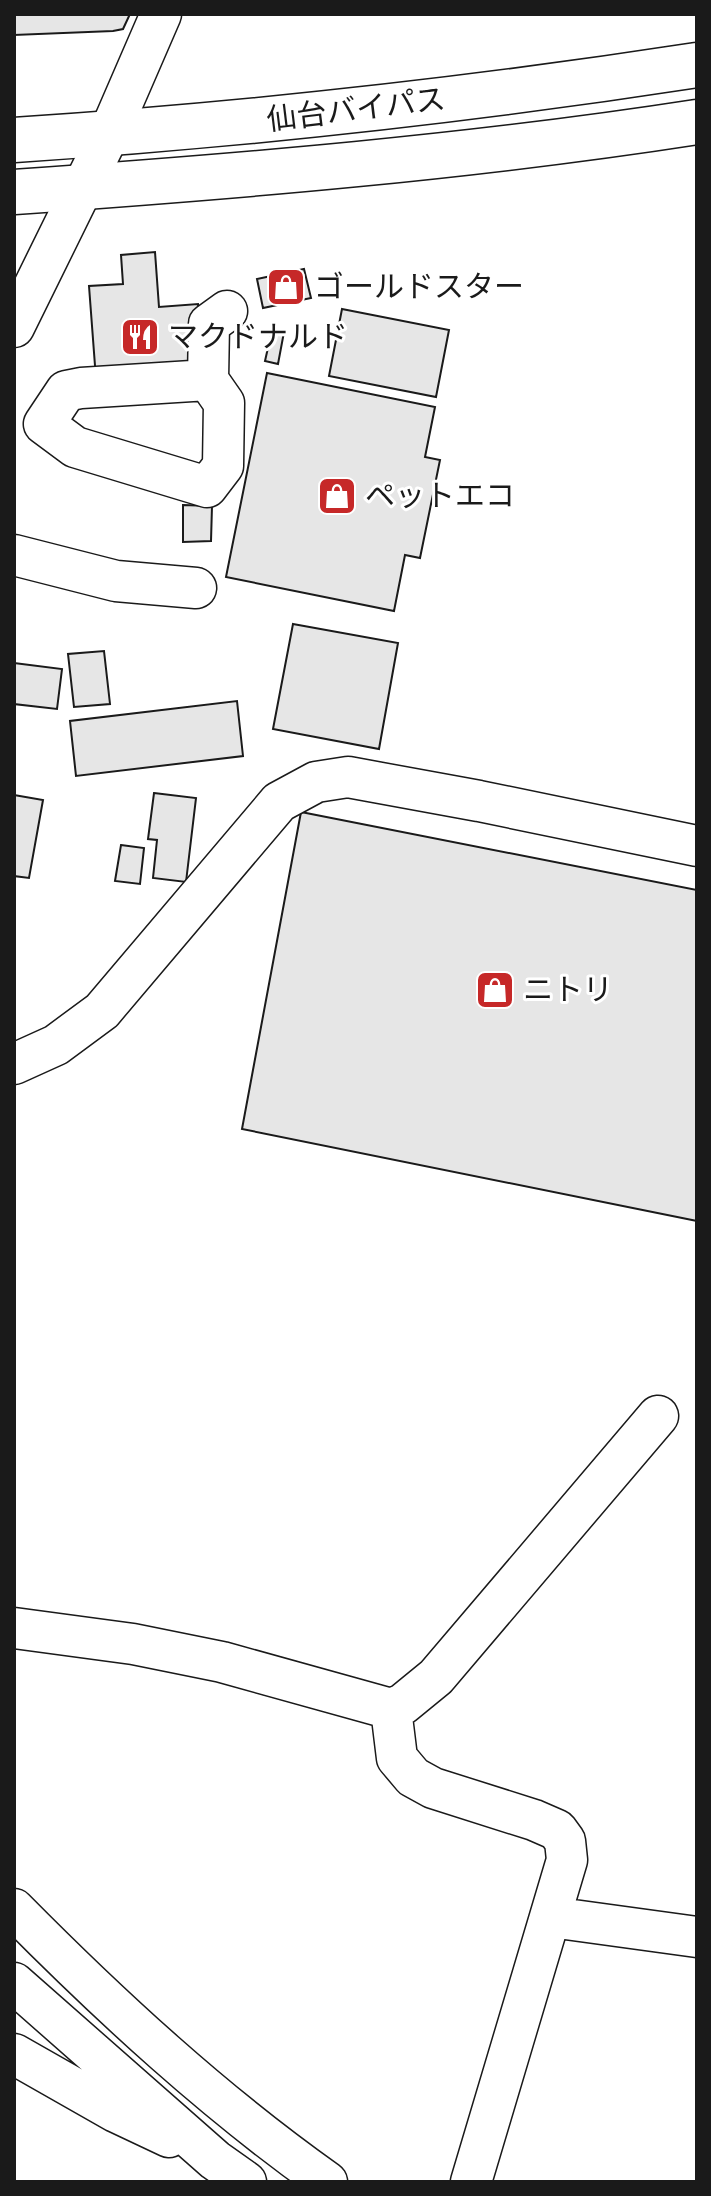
<svg xmlns="http://www.w3.org/2000/svg" width="711" height="2196" font-family="Signika,'Noto Sans JP',sans-serif">
  <style>
    .building { fill: #e6e6e6; stroke: #1a1a1a; stroke-width: 2 }
    .lines { fill: none; stroke-linecap: round; stroke-linejoin: round }
    .minor-casing { stroke: #1a1a1a; stroke-width: 43 }
    .highway-casing { stroke: #1a1a1a; stroke-width: 47 }
    .minor { stroke: #fff; stroke-width: 40 }
    .highway { stroke: #fff; stroke-width: 44 }
    .labels { text-anchor: middle; dominant-baseline: central; stroke-width: 6; stroke-linejoin: round; paint-order: stroke }
    .street-label { font-size: 30px; fill: #1a1a1a; stroke: #fff }
    .poi-label { font-size: 30px; fill: #1a1a1a; stroke: #fff; text-anchor: start }
  </style>
  <rect width="100%" height="100%" fill="#fff"/>
  <!-- building -->
  <path class="building" d="M14 14H130L123 29 113 31 14 35Z
    M155 252 159 307 198 304 203 372 96 379 89 286 123 284 121 255Z
    M304 269 311 298 263 308 257 279Z
    M342 309 449 330 436 397 329 376Z
    M272 330 284 332 278 364 265 361Z
    M267 373 435 407 425 457 440 460 420 558 405 555 394 611 226 577Z
    M183 505 212 506 211 541 183 542Z
    M293 624 398 643 379 749 273 729Z
    M104 651 110 704 74 707 68 654Z
    M14 663 62 669 57 709 14 704Z
    M237 701 243 756 76 776 70 721Z
    M154 793 196 798 186 882 153 878 157 840 148 839Z
    M14 795 43 800 29 878 14 876Z
    M301 812 697 890V1221L242 1129Z
    M121 845 144 848 140 884 115 881Z"/>
  <g class="lines">
    <!-- minor casing -->
    <g class="minor-casing">
      <path id="minor" d="M14 327 109 134 161 14
        M208 380 81 388 66 391 44 424 75 447 207 487 223 466 224 403 208 380 209 324 227 311
        M14 555 116 581 196 588
        M14 1064 56 1045 102 1011 279 802 316 782 348 777 479 801 697 846
        M14 1628 133 1644 222 1662 391 1709 403 1704 436 1677 658 1416
        M391 1709 397 1758 413 1777 433 1788 534 1820 557 1830 565 1841 567 1860 471 2182
        M14 1909C111 2007 214 2102 327 2182
        M551 1917 697 1937
        M14 1983 215 2160 246 2182
        M14 2054 116 2112 169 2137"/>
    </g>
    <!-- highway casing -->
    <g class="highway-casing">
      <path id="highway" d="M14 140C243 125 470 100 697 65
        M14 192C242 176 471 157 697 122"/>
    </g>
    <!-- minor -->
    <use href="#minor" class="minor"/>
    <!-- highway -->
    <use href="#highway" class="highway"/>
  </g>
  <!-- icons -->
  <defs>
    <g id="shop-square" transform="scale(2)"><rect x="-9" y="-9" width="18" height="18" rx="4" fill="#c62828" stroke="#fff"/><path d="M-5-2.5h2.3a2.7 3.5 0 0 1 5.4 0H5L5.5 6h-11ZM-1.5-2.5h3a1.5 2.3 0 0 0-3 0Z" fill="#fff"/></g>
    <g id="restaurant-square" transform="scale(2)"><rect x="-9" y="-9" width="18" height="18" rx="4" fill="#c62828" stroke="#fff"/><path d="M-5-6h1v4h1v-4h1v4h1v-4h1v5L-1.5 .5V6h-2V.5L-5-1ZM5-6V6H3V1.5H1.5Q1.5-4 5-6Z" fill="#fff"/></g>
  </defs>
  <g fill-rule="evenodd">
    <use href="#shop-square" x="286" y="287"/>
    <use href="#restaurant-square" x="140" y="337"/>
    <use href="#shop-square" x="337" y="496"/>
    <use href="#shop-square" x="495" y="990"/>
  </g>
  <g class="labels">
    <!-- street labels -->
    <g class="street-label">
      <text transform="translate(356 110) rotate(-7)">仙台バイパス</text>
    </g>
    <!-- poi labels -->
    <g class="poi-label">
      <text x="314" y="287">ゴールドスター</text>
      <text x="168" y="337">マクドナルド</text>
      <text x="365" y="496">ペットエコ</text>
      <text x="523" y="990">ニトリ</text>
    </g>
  </g>
  <!-- border -->
  <rect width="711" height="2196" fill="none" stroke="#1a1a1a" stroke-width="32"/>
</svg>
